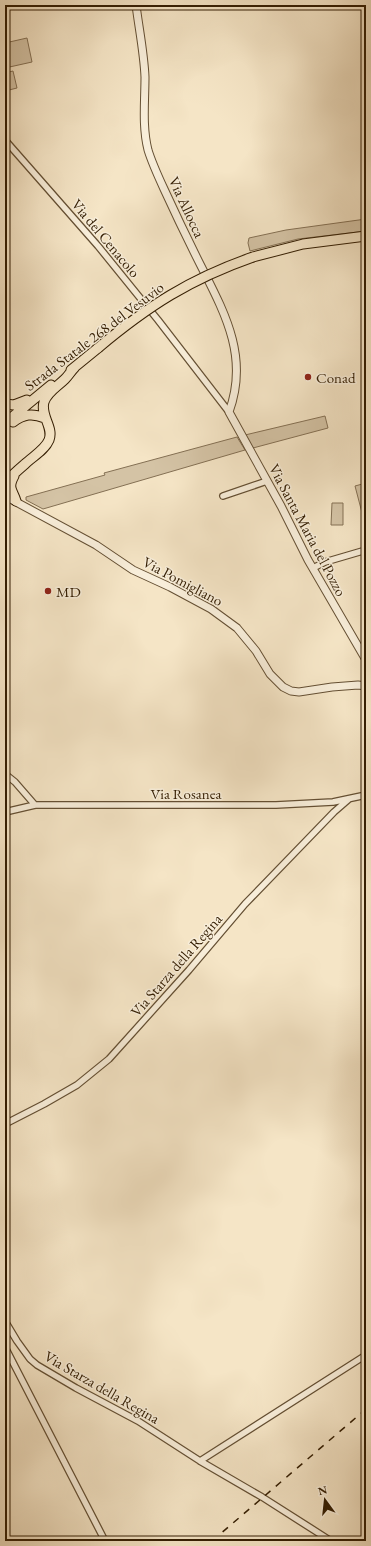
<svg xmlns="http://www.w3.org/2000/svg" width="371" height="1546" font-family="'EB Garamond',serif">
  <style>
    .green { fill: #d4c3a5; stroke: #847054 }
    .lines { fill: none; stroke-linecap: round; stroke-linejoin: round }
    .minor-casing { stroke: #644f33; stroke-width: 8 }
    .tertiary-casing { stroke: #644f33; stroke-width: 9 }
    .trunk-casing { stroke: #331d02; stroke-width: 11 }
    .minor { stroke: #f8eeda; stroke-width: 5.5 }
    .tertiary { stroke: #f8eeda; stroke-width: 7 }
    .trunk { stroke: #f5e5c6; stroke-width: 9 }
    .rail { stroke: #331d02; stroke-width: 1.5; stroke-dasharray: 7 7; stroke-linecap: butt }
    .trunk-bridge-casing { stroke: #331d02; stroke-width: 11; stroke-linecap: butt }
    .trunk-bridge { stroke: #f5e5c6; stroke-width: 9 }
    .poi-dot { fill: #8f2418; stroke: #f8eeda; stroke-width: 1.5 }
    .labels { text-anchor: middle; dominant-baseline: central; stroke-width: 3; stroke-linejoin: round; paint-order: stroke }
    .street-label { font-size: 15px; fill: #331d02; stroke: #f8eeda }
    .poi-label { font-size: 15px; fill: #331d02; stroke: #f8eeda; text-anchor: start }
  </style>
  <rect width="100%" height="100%" fill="#f5e5c6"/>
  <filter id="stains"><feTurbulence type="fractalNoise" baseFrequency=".005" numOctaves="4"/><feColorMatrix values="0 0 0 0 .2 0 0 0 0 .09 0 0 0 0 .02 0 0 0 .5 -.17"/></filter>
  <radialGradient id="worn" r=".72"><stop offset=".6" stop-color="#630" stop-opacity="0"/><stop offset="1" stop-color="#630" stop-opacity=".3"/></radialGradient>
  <!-- green -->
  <path class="green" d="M27 38 32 62 5 68V43Z
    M13 71 17 88 5 91V73Z
    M366 219V231L298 239 250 251 248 243 249 238 286 230Z
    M325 416 328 428 253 448 245 435Z
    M237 437 245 450 43 509 26 500V497L105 475 104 473Z
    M366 483V528L355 486Z
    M332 503H343V525H331Z"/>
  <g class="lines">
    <!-- minor casing -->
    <g class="minor-casing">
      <path id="minor" d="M5 140 98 246 158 320 229 412
        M223 496 267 481
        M313 568 325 562 366 550
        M5 774 15 782 35 805
        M5 812 35 805H276L333 802 366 795
        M5 1124 44 1104 77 1085 109 1059 189 970 245 904 334 812 349 799
        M5 1321 17 1341 30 1359 37 1365 76 1388 138 1421 200 1461 262 1497 331 1541
        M5 1347 105 1541
        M200 1461 366 1355"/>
    </g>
    <!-- tertiary casing -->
    <g class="tertiary-casing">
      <path id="tertiary" d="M136 5C139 29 144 53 145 77 145 101 142 126 148 150 152 163 158 176 164 189 175 213 186 236 198 260 223 310 250 355 229 412L281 506 308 560 366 660
        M5 496 96 545 133 570 170 587 211 609 237 628 256 651 270 674 283 687 291 691 299 692 332 687 358 685 366 686"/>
    </g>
    <!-- trunk casing -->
    <g class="trunk-casing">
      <path id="trunk" d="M253 257 303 244 366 236
        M71 370 98 348
        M5 404 14 405 27 400
        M13 422C24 414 32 413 45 418
        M5 423 51 385
        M14 476C7 489 13 490 16 501
        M5 483C11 476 18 470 25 464 32 457 45 450 49 440 54 427 40 416 44 402 47 392 58 386 65 379 69 375 71 371 75 367"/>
    </g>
    <!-- minor -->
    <use href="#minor" class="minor"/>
    <!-- tertiary -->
    <use href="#tertiary" class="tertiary"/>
    <!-- trunk -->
    <use href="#trunk" class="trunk"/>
    <!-- rail -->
    <path class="rail" d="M212 1541 366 1409"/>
    <!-- trunk-bridge casing -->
    <g class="trunk-bridge-casing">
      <path id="trunk-bridge" d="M98 348C148 306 190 279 253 257"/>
    </g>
    <!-- trunk-bridge -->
    <use href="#trunk-bridge" class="trunk-bridge"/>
  </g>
  <!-- markers -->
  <g class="poi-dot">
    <circle cx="308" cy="377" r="4"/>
    <circle cx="48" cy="591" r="4"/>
  </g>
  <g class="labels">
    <!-- street labels -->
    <g class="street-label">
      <text transform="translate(187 207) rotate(65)">Via Allocca</text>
      <text transform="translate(106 238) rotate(50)">Via del Cenacolo</text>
      <text transform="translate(94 336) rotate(-37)">Strada Statale 268 del Vesuvio</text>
      <text transform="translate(308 530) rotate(62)">Via Santa Maria del Pozzo</text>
      <text transform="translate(183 581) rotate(28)">Via Pomigliano</text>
      <text x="186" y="793">Via Rosanea</text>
      <text transform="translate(176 965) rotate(-49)">Via Starza della Regina</text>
      <text transform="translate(102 1387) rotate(30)">Via Starza della Regina</text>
    </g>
    <!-- poi labels -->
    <g class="poi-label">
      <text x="316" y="377">Conad</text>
      <text x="56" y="591">MD</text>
    </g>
  </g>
  <!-- margin -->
  <rect width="371" height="1546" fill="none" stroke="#f5e5c6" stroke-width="20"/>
  <rect x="6" y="6" width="359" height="1534" fill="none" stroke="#331d02" stroke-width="2"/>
  <rect x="10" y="10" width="351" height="1526" fill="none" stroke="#331d02"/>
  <!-- north arrow -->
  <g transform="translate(325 1500) rotate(345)" stroke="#f8eeda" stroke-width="3" paint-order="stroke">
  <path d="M0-3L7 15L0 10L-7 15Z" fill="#331d02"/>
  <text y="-6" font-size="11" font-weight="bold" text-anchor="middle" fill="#331d02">N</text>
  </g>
  <rect width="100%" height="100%" filter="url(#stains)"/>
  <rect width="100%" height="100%" fill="url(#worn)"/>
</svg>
